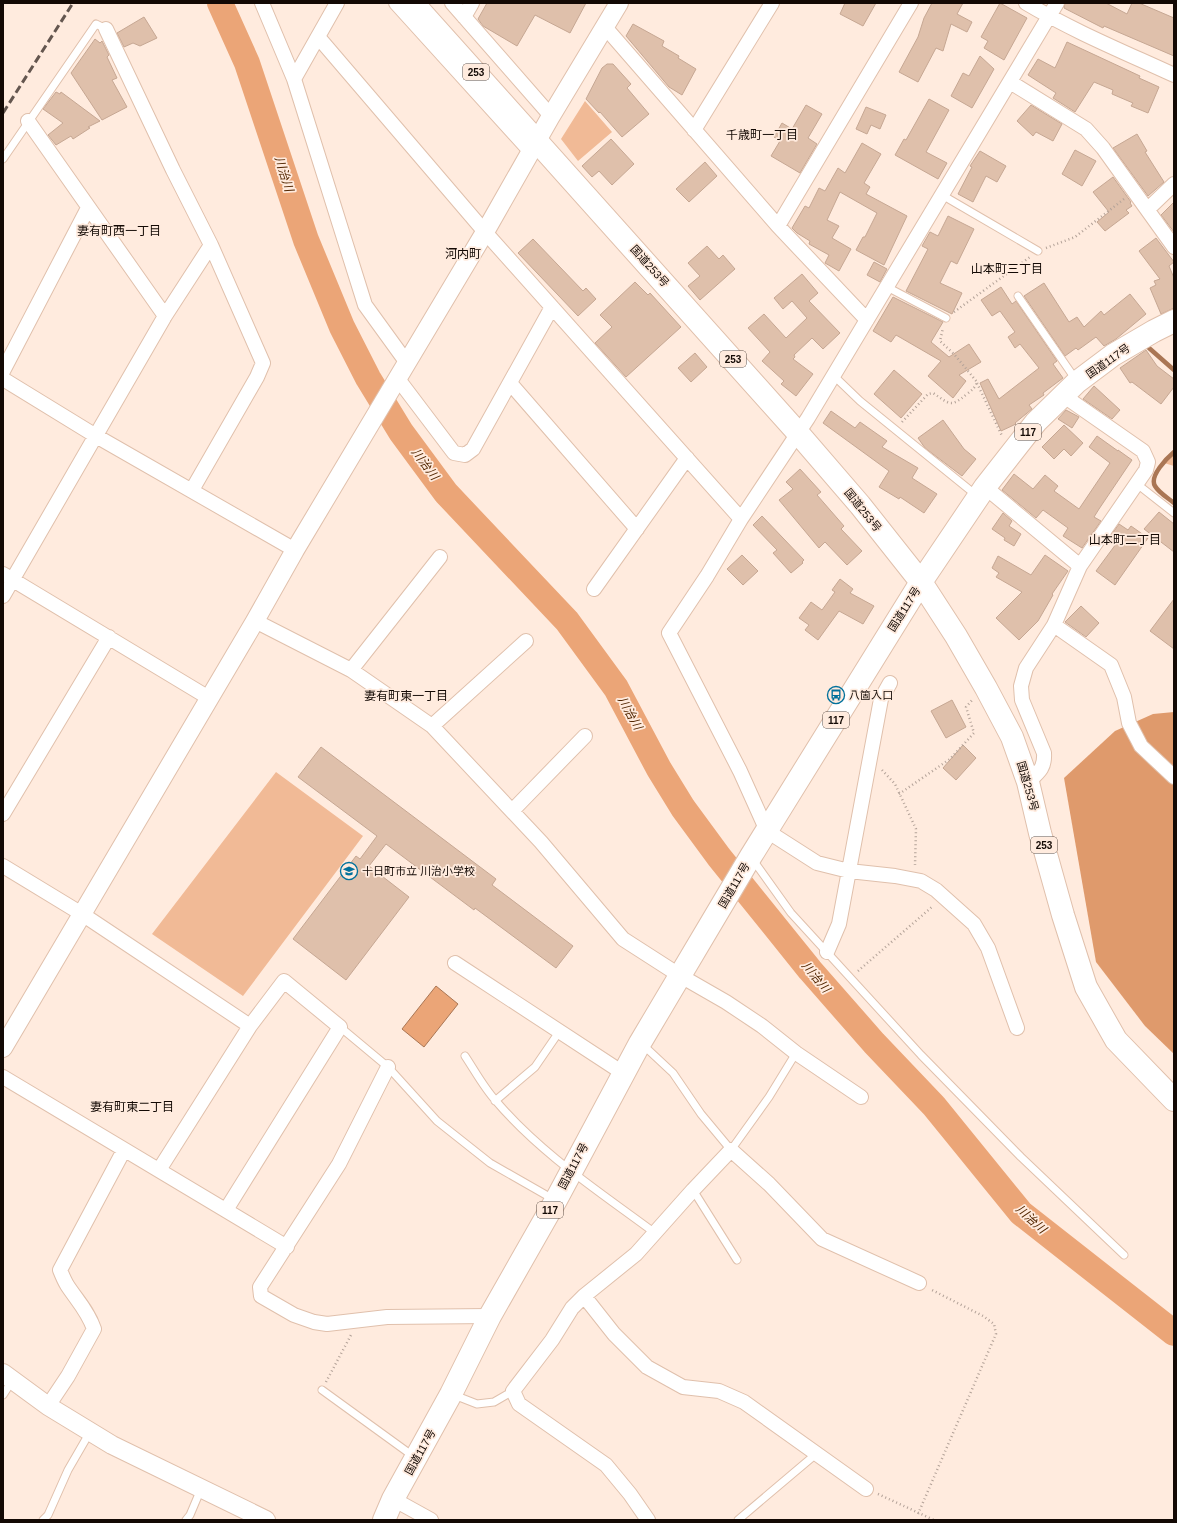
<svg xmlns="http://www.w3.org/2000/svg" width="1177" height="1523" font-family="Arial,'Noto Sans JP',sans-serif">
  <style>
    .green { fill: #f1ba96 }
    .forest { fill: #df9a6c }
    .water { fill: #eba577; stroke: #aa7654 }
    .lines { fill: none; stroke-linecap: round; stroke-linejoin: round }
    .stream { stroke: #aa7654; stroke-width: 4.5 }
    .river { stroke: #eba577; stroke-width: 26 }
    .building { fill: #dfc0ab; stroke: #c6a793 }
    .service-casing { stroke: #e0c0ac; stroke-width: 9 }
    .minor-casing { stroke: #e0c0ac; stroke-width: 16 }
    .tertiary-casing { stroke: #e0c0ac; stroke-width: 20 }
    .trunk-casing { stroke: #e0c0ac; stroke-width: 24 }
    .path { stroke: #b3a298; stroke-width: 2.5; stroke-dasharray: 1 3; stroke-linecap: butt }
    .service { stroke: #fff; stroke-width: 7 }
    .minor { stroke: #fff; stroke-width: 14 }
    .tertiary { stroke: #fff; stroke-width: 18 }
    .trunk { stroke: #fff; stroke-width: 22 }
    .rail { stroke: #64564f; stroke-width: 3; stroke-dasharray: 8 4; stroke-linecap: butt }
    .labels { text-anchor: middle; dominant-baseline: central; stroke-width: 3.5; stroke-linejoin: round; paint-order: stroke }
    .shield { fill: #ffebde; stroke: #5a4d45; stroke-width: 1 }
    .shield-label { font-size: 10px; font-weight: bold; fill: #130904 }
    .street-label { font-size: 11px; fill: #130904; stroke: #ffebde }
    .poi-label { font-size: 11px; fill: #130904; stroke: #ffebde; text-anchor: start }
    .neighbourhood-label { font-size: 12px; fill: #130904; stroke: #ffebde }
    .water-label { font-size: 12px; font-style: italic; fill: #522601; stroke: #ffebde }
  </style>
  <rect width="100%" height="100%" fill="#ffebde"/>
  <!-- green -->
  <path class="green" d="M585 101 612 132 578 161 561 139Z
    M1174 454V466L1164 463Z
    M276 772 363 836 243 996 152 934Z"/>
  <!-- forest -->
  <path class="forest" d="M1174 712V1054L1145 1026 1096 962 1064 778 1115 731 1153 714Z"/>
  <!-- water -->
  <path class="water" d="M436 986 458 1004 424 1047 402 1029Z"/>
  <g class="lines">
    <!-- stream -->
    <path class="stream" d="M1149 348 1174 370
      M1174 452C1167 458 1149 476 1155 486 1159 493 1168 498 1174 503"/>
    <!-- river -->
    <path class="river" d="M220 3 247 63 306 240 342 327 368 378 401 432 446 493 567 621 616 688 659 769 683 808 719 857 810 970 874 1043 934 1106 1021 1213 1174 1333"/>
  </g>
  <!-- building -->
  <path class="building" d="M487 3H586L570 33 535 15 517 46 483 26 478 19Z
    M845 3H876L863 26 840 14Z
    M932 3H963L957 14 972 22 967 32 951 24 943 51 936 48 918 82 899 72 918 37 924 18Z
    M1000 3 1027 18 1004 60 984 48 988 41 981 37Z
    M1065 3H1106L1127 14 1132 3H1139L1174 18V56L1104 26 1103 28 1064 8Z
    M144 17 157 38 140 46 133 43 124 47 117 33Z
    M633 24 664 41 662 46 679 56 678 58 696 69 682 95 669 87 626 36Z
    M95 39 100 43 102 41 109 55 107 57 117 78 112 80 127 107 102 120 71 73Z
    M1067 42 1140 76 1139 78 1159 87 1148 113 1131 106 1133 103 1112 94 1113 90 1094 82 1075 112 1053 98 1056 93 1028 75 1038 59 1055 68Z
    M980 56 994 69 972 108 951 96 963 73 969 76Z
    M607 64H613L631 84 627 88 649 114 622 137 600 112 599 113 586 99 602 68Z
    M56 92 60 94 61 92 100 121 88 127 90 128 73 139 71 136 56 145 48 135 63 123 43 109Z
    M929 99 949 110 926 152 947 163 938 179 895 155 904 139 906 140Z
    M806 105 822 114 808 138 817 144 800 173 771 156 780 141 774 137 782 123 792 129Z
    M1031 105 1062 124 1053 141 1036 132 1033 136 1017 121Z
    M866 107 886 115 880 129 871 125 867 134 856 129Z
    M1137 134 1147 151 1145 152 1164 182 1148 196 1113 148Z
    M611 139 634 164 612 185 599 171 592 177 582 166Z
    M862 143 881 154 864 183 870 187 866 194 907 216 884 265 856 250 863 237H865L877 213 840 192 827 220 839 226 832 238 851 249 839 271 825 263 829 255 809 244 810 241 797 233 792 228 805 206 809 208 819 188 825 191 838 168 845 173Z
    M1075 150 1096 161 1082 186 1062 174Z
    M980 151 1006 166 997 182 986 176 973 202 958 194 972 167 970 166Z
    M705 162 717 176 689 202 676 189Z
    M1113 177 1131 202 1130 203 1132 206 1126 210 1129 213 1105 231 1097 222 1109 212 1093 192Z
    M1174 202V232L1161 215Z
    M948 216 974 229 957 264 951 261 940 283 962 293 952 314 906 291 928 249 922 246 930 232 938 236Z
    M1156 238 1174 262 1169 266 1174 278V308L1161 314 1150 288 1156 285 1154 281 1160 279 1139 251Z
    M533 239 583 291 586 288 596 299 578 316 518 253Z
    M707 246 719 259 723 255 735 269 700 300 688 286 700 276 688 263Z
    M874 262 887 269 880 282 867 275Z
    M802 274 818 293 809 301 840 333 823 349 812 338 794 355 795 357 793 359 813 374 796 396 781 384 784 381 762 361 770 352 748 328 764 314 786 338 807 318 792 301 783 309 774 298Z
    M635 282 648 295 650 293 681 327 626 377 595 343 612 327 600 315Z
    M1044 283 1069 322 1077 317 1084 327 1101 311 1104 315 1130 294 1146 314 1116 339 1104 346 1096 337 1078 350 1076 348 1065 356 1024 296Z
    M1001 287 1012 304 1016 301 1057 361 1053 364 1063 378 1043 393 1044 395 1029 405 1032 409 1015 423 1016 424 1001 431 980 383 988 379 999 399 1039 368 1020 344 1015 348 1008 337 1015 332 1000 311 992 316 981 300Z
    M893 297 943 322 931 342 949 357 969 344 981 362 959 375 966 381 953 398 928 376 941 361 896 335 891 342 873 331Z
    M1146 350 1157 366 1174 379V387L1161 404 1132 382 1130 383 1120 368Z
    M695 353 707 367 691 382 678 368Z
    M894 370 922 394 901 418 874 394Z
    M1094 386 1120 410 1112 419 1083 399Z
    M1066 410 1079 417 1072 428 1058 419Z
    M831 411 855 428 860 422 887 441 882 447 918 468 912 478 937 494 924 513 900 497 899 499 879 487 889 471 823 423Z
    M943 420 964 449 976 459 962 476 925 448 918 438Z
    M1064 425 1083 443 1071 456 1064 449 1054 459 1042 447Z
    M1097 436 1118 451V450L1132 460 1099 509 1094 517 1101 521 1082 548 1063 536 1068 528 1043 510 1036 518 1002 490 1014 474 1033 489 1045 475 1058 486 1054 491 1079 509 1110 463 1089 447Z
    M800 469 821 492 817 495 844 526 841 529 862 551 847 565 825 542 819 548 779 500 793 489 786 482Z
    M1159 512 1174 524V552L1144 529Z
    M1003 513 1012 521 1009 526 1021 534 1014 546 1004 540 1005 538 992 529Z
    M762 516 804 560 802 562 803 563 791 573 773 553 777 550 753 525Z
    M1119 524 1128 530 1131 526 1148 538 1115 585 1096 571 1116 544 1109 538Z
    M742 555 758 571 743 585 727 569Z
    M1045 555 1068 571 1052 594 1053 595 1038 621 1019 640 996 618 1022 592 996 577 999 573 992 568 998 556 1031 575Z
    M840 579 853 589 850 593 874 606 863 624 839 611 818 640 805 630 809 625 799 618 811 602 822 610 835 592 832 590Z
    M1174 599V649L1150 631Z
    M1081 606 1099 623 1086 637 1065 622Z
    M952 700 966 727 946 738 931 711Z
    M963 745 976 758 956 780 943 768Z
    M321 747 496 879 492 885 573 946 556 968 475 908 474 910 386 844 369 866 409 897 346 980 293 939 356 856 360 859 377 836 298 777Z"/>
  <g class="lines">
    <!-- service casing -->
    <g class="service-casing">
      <path id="service" d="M3 159 96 24 106 29
        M942 195 1038 251
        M887 287 946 318
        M1018 296 1076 380
        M833 375 860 401 976 495
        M1137 484 1174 513
        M753 860 791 913 921 1055 1021 1157 1124 1255
        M340 1027 388 1067 437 1121 490 1163 553 1199
        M642 1044 673 1073 701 1114 731 1150 769 1097 796 1053
        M465 1056C475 1071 484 1088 496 1101 541 1154 600 1192 655 1233
        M495 1101 535 1067 559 1032
        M693 1190 737 1260
        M322 1390 413 1456
        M3 1395 12 1381
        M454 1395 477 1404 494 1402 513 1391
        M43 1520 48 1515 68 1470 90 1432
        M186 1520 190 1515 201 1489
        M738 1520 816 1454"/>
    </g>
    <!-- minor casing -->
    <g class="minor-casing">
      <path id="minor" d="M262 3 294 79 365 305 407 363
        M396 3 531 152
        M452 3 551 116
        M1026 3C1073 31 1124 52 1174 75
        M464 17 472 3
        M605 27 778 226 867 320
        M106 29 173 170 211 245 263 363 257 377 192 490
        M319 38 485 232 741 519
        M294 79 337 3
        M1010 82 1086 129 1103 148 1174 247
        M28 121 165 316
        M694 130 772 3
        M1148 209 1174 184
        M778 226 911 3
        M3 371 88 208
        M3 379 96 436 295 550
        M398 379 454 453 465 455 473 449 552 307
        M510 383 637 529
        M1064 396 1143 451 1148 462 1146 470 1080 566
        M985 487 1080 566 1054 625 1026 668 1021 686 1022 700 1044 753C1045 768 1039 772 1028 782
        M3 574 209 698
        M594 589 687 458
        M3 596 165 316 211 245
        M255 621 351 670 432 726 541 842 623 939 679 975 726 1002 762 1026 796 1053 861 1097
        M1054 625 1111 665 1124 697 1129 723 1141 746 1174 777
        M351 670 440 557
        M432 726 526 641
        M512 811 585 736
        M3 814 109 637
        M3 866 82 914 250 1026 159 1170
        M827 952 839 924 881 699 890 683
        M455 963 623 1073
        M1017 1028 988 948 974 924 936 890 921 881 895 876 849 871 817 863 767 831 740 771 669 633 707 576 741 519 808 418 1057 3
        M388 1067 339 1164 260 1287 261 1296 294 1315 314 1322 327 1324 387 1317 490 1316
        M3 1077 287 1247
        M226 1210 340 1027 284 981 250 1026
        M584 1296 614 1334 647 1367 683 1387 719 1391 744 1402 866 1489
        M48 1406 68 1376 94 1329C88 1311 76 1299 67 1285 64 1280 62 1275 60 1270L124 1150
        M393 1499 431 1520
        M648 1520 630 1494 606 1465 519 1404 513 1391 552 1340 572 1308 584 1296 636 1254 693 1190 731 1150 769 1184 822 1239 919 1283"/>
    </g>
    <!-- tertiary casing -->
    <g class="tertiary-casing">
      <path id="tertiary" d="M3 1048 255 621 295 550 485 232 551 116 619 3
        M3 1373 48 1406 112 1445 266 1520"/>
    </g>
    <!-- trunk casing -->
    <g class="trunk-casing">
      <path id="trunk" d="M413 3 798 433 860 505 921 582 956 636 986 688 1012 737 1028 782 1040 833 1063 915 1086 987 1116 1040 1174 1100
        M384 1520 393 1499 451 1394 490 1316 556 1200 640 1043 751 856 921 582 985 487 1036 422 1077 382 1113 355 1154 331 1174 321"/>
    </g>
    <!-- path -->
    <path class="path" d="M1046 248 1075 237 1124 199
      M954 312 1030 257
      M977 383 1002 436
      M902 422 928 394 933 393C950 404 950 408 967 394 972 390 975 388 977 382L954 354 940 341 943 328
      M882 770 895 784 916 829 915 865
      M899 794 950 759 974 733 966 707 973 699
      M858 971 933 906
      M326 1382 351 1335
      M878 1494 934 1520
      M918 1514 996 1334 994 1324 983 1316 930 1289"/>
    <!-- service -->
    <use href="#service" class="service"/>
    <!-- minor -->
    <use href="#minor" class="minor"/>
    <!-- tertiary -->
    <use href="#tertiary" class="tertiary"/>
    <!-- trunk -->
    <use href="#trunk" class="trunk"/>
    <!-- rail -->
    <path class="rail" d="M3 113 73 3"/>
  </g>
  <!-- icons -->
  <defs>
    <g id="bus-ring" transform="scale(0.9)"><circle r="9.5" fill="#ffebde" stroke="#02719c" stroke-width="1.5"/><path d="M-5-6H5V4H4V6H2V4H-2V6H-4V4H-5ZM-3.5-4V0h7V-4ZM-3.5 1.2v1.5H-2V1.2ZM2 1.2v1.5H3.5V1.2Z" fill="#02719c"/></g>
    <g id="school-ring" transform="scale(0.9)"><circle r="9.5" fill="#ffebde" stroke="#02719c" stroke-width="1.5"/><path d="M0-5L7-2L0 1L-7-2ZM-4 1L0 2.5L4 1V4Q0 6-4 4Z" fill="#02719c"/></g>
  </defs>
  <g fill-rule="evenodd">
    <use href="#bus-ring" x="836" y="695"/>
    <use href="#school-ring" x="349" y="871"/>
  </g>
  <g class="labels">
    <!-- shield labels -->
    <g class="shield">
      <rect x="463" y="64" width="26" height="16" rx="3"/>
      <rect x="720" y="351" width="26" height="16" rx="3"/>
      <rect x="1015" y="424" width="26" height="16" rx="3"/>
      <rect x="823" y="712" width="26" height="16" rx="3"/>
      <rect x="1031" y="837" width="26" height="16" rx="3"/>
      <rect x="537" y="1202" width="26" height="16" rx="3"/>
    </g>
    <g class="shield-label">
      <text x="476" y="72">253</text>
      <text x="733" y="359">253</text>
      <text x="1028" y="432">117</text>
      <text x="836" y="720">117</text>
      <text x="1044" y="845">253</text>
      <text x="550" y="1210">117</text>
    </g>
    <!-- street labels -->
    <g class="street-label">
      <text transform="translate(650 266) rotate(48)">国道253号</text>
      <text transform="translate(1108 361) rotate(-35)">国道117号</text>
      <text transform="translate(863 510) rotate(51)">国道253号</text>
      <text transform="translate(904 609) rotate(-58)">国道117号</text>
      <text transform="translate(1028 786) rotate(74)">国道253号</text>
      <text transform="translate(734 885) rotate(-60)">国道117号</text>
      <text transform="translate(573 1166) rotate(-62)">国道117号</text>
      <text transform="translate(420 1452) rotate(-61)">国道117号</text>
    </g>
    <!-- poi labels -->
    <g class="poi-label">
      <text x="849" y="695">八箇入口</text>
      <text x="362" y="871">十日町市立 川治小学校</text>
    </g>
    <!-- neighbourhood labels -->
    <g class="neighbourhood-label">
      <text x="762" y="135">千歳町一丁目</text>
      <text x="119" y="231">妻有町西一丁目</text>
      <text x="463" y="254">河内町</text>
      <text x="1007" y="269">山本町三丁目</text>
      <text x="1125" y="540">山本町二丁目</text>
      <text x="406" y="696">妻有町東一丁目</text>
      <text x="132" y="1107">妻有町東二丁目</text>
    </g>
    <!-- water labels -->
    <g class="water-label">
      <text transform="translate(284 174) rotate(72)">川治川</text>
      <text transform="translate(425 464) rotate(53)">川治川</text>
      <text transform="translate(630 713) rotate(61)">川治川</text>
      <text transform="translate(816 977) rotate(50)">川治川</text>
      <text transform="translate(1031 1219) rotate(42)">川治川</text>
    </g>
  </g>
  <!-- border -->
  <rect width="1177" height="1523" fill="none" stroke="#130904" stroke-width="8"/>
</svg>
